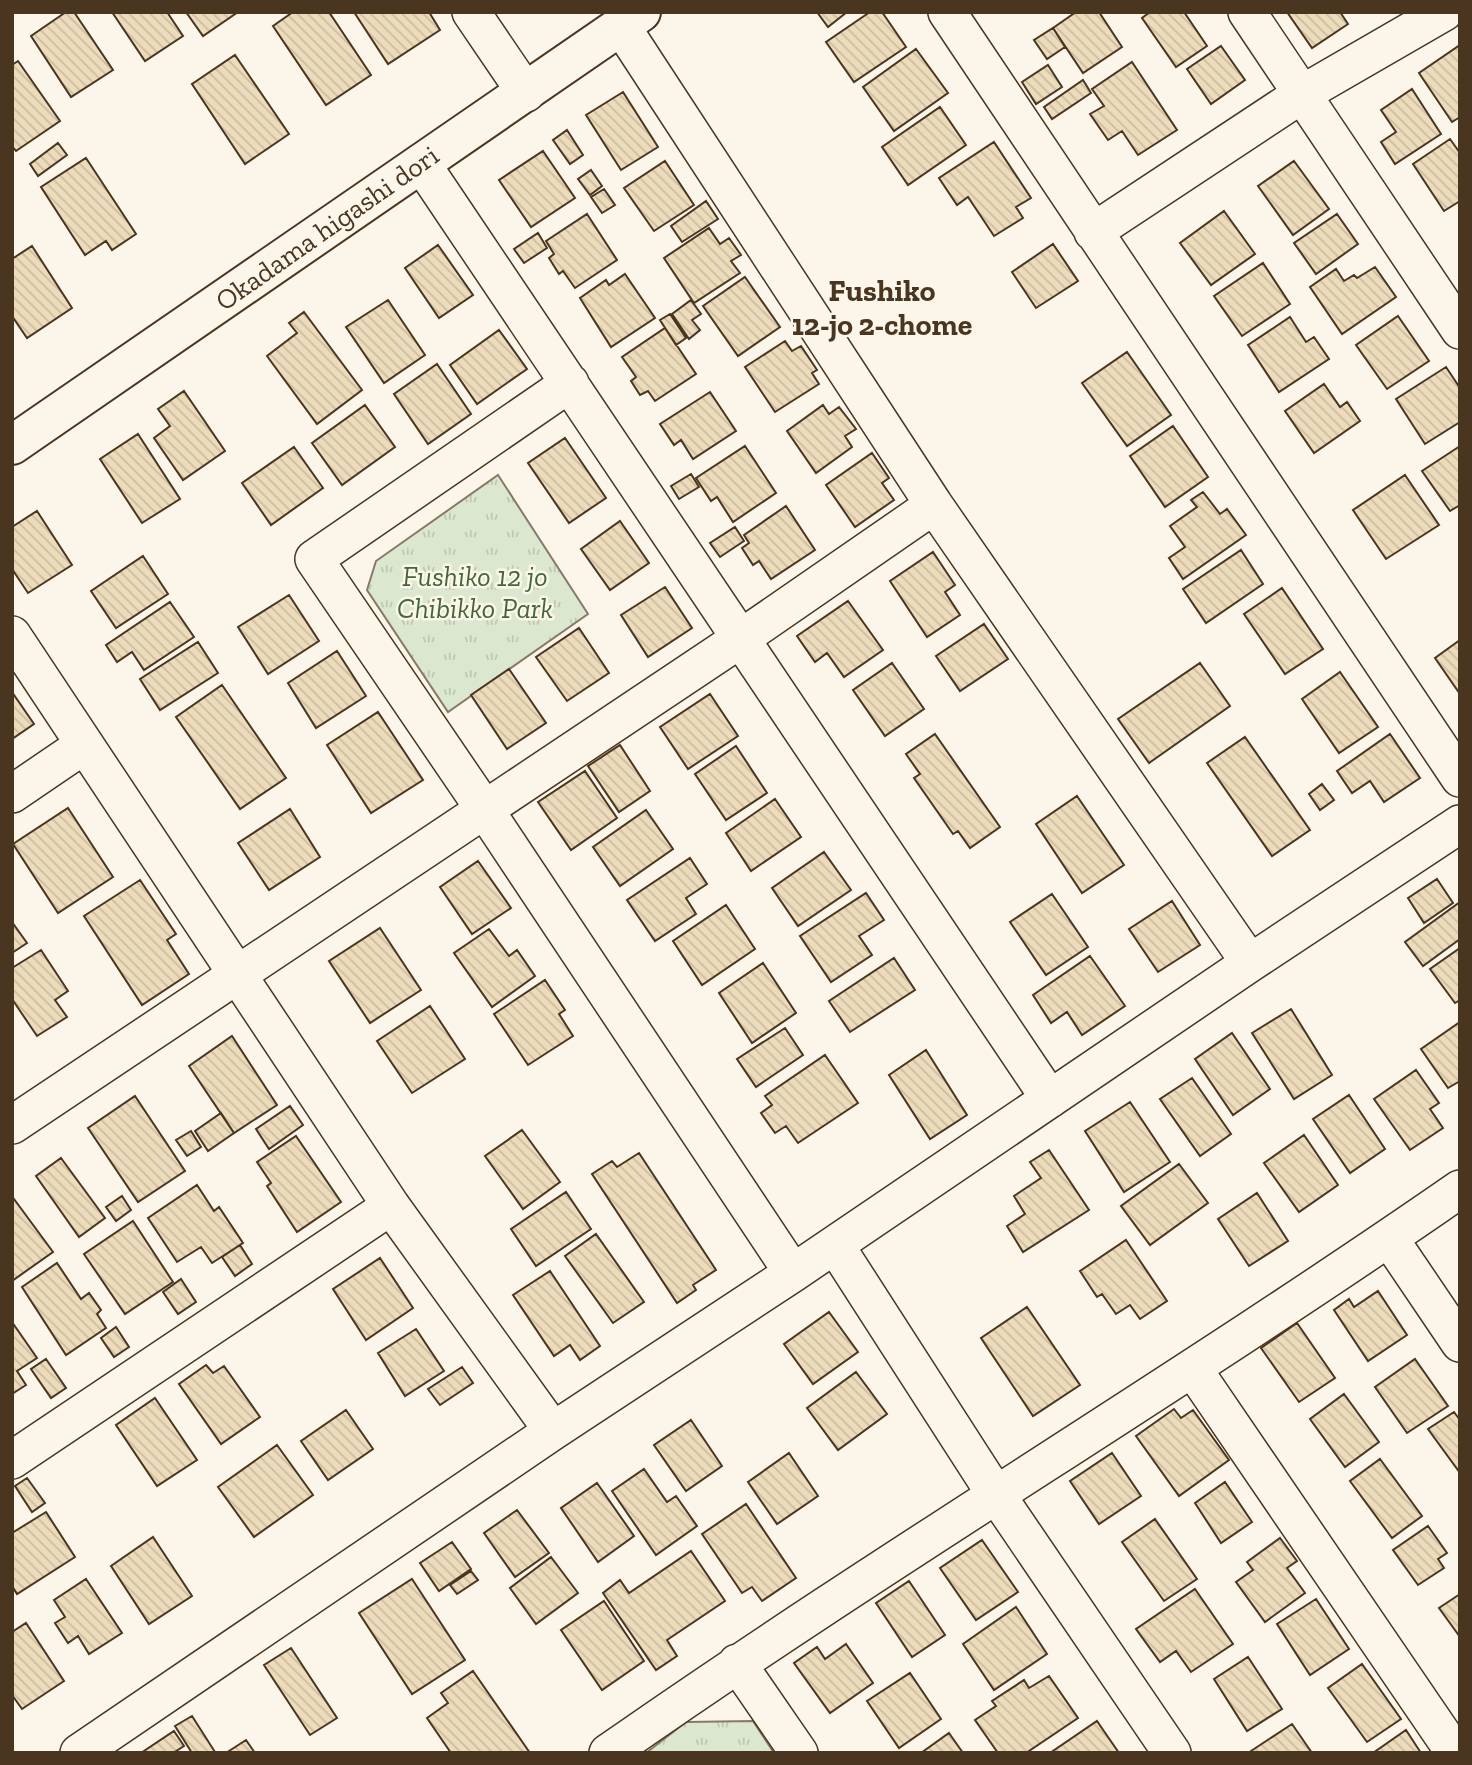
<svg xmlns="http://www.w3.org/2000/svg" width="1472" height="1765" font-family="'Zilla Slab',serif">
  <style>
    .park { fill: url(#park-tufts); stroke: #887966; stroke-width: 2 }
    .building { fill: url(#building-back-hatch); stroke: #4a3520; stroke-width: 2 }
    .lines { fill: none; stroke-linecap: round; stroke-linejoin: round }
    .street-casing { stroke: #4a3520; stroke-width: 40 }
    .secondary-casing { stroke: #4a3520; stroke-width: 42 }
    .street { stroke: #fbf6e9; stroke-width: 37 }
    .secondary { stroke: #fbf6e9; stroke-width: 38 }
    .labels { text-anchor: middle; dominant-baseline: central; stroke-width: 5; stroke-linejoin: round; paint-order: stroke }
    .street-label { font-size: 28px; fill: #4a3520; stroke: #fbf6e9 }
    .park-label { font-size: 28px; font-style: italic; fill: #436837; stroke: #fbf6e9 }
    .neighbourhood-label { font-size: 30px; font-weight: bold; fill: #4a3520; stroke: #fbf6e9 }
  </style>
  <defs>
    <pattern id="park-tufts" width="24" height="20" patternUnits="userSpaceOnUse" patternTransform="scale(1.75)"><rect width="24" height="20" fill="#dce7d0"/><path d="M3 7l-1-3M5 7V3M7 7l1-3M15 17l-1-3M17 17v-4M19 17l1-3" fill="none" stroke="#bec7b2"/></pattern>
    <pattern id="building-back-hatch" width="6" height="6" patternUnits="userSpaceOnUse" patternTransform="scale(1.75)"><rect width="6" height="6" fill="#ecdcbc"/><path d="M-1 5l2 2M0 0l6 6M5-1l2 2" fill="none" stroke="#ccbda1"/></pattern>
  </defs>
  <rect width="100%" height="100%" fill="#fbf6e9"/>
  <!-- park -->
  <path class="park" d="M498 475 588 614 448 712 367 590 376 561Z
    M753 1721 774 1753H646L686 1722Z"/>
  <!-- building -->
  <path class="building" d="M66 12H74L113 70 71 97 31 36Z
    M112 12H167L183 36 145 61Z
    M186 12H238L203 36Z
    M293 12H329L371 75 326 105 273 26Z
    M354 12H429L440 30 388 64Z
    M817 12H847L828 27Z
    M870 12H882L906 47 854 82 826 42Z
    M1076 12H1099L1122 47 1083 73 1053 28Z
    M1150 12H1184L1207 46 1176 67 1142 18Z
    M1287 12H1340L1348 24 1312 48Z
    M1053 28 1065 47 1047 59 1034 40Z
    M1460 45V117L1452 122 1419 73Z
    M1221 46 1245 80 1211 104 1187 69Z
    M916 49 948 93 894 131 863 87Z
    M235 55 289 134 245 164 192 84Z
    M18 61 60 121 16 151 12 146V65Z
    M1132 62 1177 130 1138 155 1122 131 1108 140 1090 114 1104 106 1092 89Z
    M1048 65 1062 87 1036 104 1022 82Z
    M1083 80 1091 93 1052 119 1044 107Z
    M1412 89 1441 134 1395 164 1381 142 1396 132 1381 110Z
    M623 92 658 147 621 170 586 115Z
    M940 107 966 145 908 185 882 147Z
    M567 130 583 155 570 164 553 140Z
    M1450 139 1460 153V201L1444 211 1413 164Z
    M994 142 1031 198 1016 207 1023 218 994 236 968 197 957 205 939 178Z
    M58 143 67 155 38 176 30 164Z
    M543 151 575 198 531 227 499 180Z
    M86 158 136 234 112 250 106 241 85 255 41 187Z
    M665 161 694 205 654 231 624 188Z
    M1294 161 1329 209 1293 235 1258 186Z
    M591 170 602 186 590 195 578 179Z
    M604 189 615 205 602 213 591 197Z
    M706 201 718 219 682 242 671 226Z
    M1224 211 1255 254 1211 285 1180 243Z
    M587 214 617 260 575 288 563 271 559 274 549 258 554 254 546 241Z
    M1337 214 1358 244 1316 274 1294 243Z
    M709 228 720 244 729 238 741 255 731 261 740 273 694 303 664 258Z
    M538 233 547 248 524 263 514 249Z
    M1053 244 1078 281 1036 308 1012 272Z
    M438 245 473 295 439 318 405 268Z
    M32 246 72 308 27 338 12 316V259Z
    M1263 263 1290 304 1242 336 1214 296Z
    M1375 267 1396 297 1342 334 1310 287 1336 269 1344 281 1354 275 1357 278Z
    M625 274 655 318 611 347 580 298 606 280 609 285Z
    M745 277 780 327 738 356 703 306Z
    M388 300 425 355 384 383 346 327Z
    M691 300 701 314 692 320 700 330 689 339 672 314Z
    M304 312 362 390 317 424 267 356 297 333 289 323Z
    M670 314 686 338 676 345 660 320Z
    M1398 316 1429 361 1387 389 1356 345Z
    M1290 317 1306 342 1314 337 1329 359 1279 392 1248 345Z
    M665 328 696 374 655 401 648 391 640 395 631 381 636 377 622 357Z
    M499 330 527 369 477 404 450 365Z
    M785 341 792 351 801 346 817 370 812 373 819 384 775 412 745 367Z
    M1127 352 1171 415 1127 446 1082 383Z
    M437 364 471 414 428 444 394 394Z
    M1446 367 1460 388V422L1425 444 1396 399Z
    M1324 384 1340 407 1347 402 1360 421 1314 453 1285 411Z
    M184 391 225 451 183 480 154 438 170 426 158 409Z
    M710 392 736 431 693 459 681 440 674 445 660 424Z
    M365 405 395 447 342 485 312 443Z
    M823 405 829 414 839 407 856 429 845 436 852 447 816 473 787 431Z
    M1173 426 1208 477 1165 507 1130 456Z
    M138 434 180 499 142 523 100 459Z
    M565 438 606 498 569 523 528 463Z
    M745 446 776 493 733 522 717 497 711 501 696 478Z
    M1460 446V505L1450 511 1422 471Z
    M294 447 323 488 271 525 242 483Z
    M872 453 889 478 882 483 894 500 855 527 826 485Z
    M691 474 699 487 679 499 671 486Z
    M1405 475 1439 525 1386 559 1353 510Z
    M1203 492 1220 514 1227 509 1246 535 1183 579 1169 558 1185 547 1170 526 1197 507 1191 500Z
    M786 506 815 550 771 579 759 561 753 565 742 548 749 543 744 535Z
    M37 511 72 565 28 593 12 569V527Z
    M620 521 649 563 610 590 581 549Z
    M735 527 744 541 720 557 710 543Z
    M1241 550 1263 584 1206 623 1183 589Z
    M933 552 955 585 945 592 960 615 927 637 890 581Z
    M143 556 168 594 116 628 91 591Z
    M665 587 692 628 648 657 621 615Z
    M1282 588 1323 649 1285 674 1244 614Z
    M289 595 319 641 268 674 238 627Z
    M848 601 883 650 844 677 827 653 815 662 797 636Z
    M170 602 194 637 144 670 132 652 117 662 106 645Z
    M984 624 1008 659 960 691 936 656Z
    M579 628 609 673 567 701 536 657Z
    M1460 640V694L1435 658Z
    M198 642 218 673 160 710 140 679Z
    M337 651 366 696 316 728 288 683Z
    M892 663 924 709 885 736 853 690Z
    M1200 663 1230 706 1149 763 1118 719Z
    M509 669 546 723 507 749 471 695Z
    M1340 672 1378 727 1339 753 1302 699Z
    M222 685 286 778 240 809 176 717Z
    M12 692 34 724 12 739Z
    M710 694 738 736 688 769 660 727Z
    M378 712 423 780 371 813 327 745Z
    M935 734 1000 827 970 848 958 831 953 834 914 778 920 774 906 754Z
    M1390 734 1420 778 1384 802 1370 781 1352 793 1337 771Z
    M1245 737 1310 830 1272 856 1207 763Z
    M620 745 650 791 619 812 588 766Z
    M736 746 767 793 726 820 695 774Z
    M585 771 617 818 571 850 538 802Z
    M1322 784 1334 800 1320 810 1309 794Z
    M1077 796 1124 865 1082 893 1036 824Z
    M775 799 801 837 751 871 726 833Z
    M68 808 113 877 58 913 13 844Z
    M290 809 320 857 269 890 238 843Z
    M646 810 673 849 620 886 593 847Z
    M824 852 851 890 798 926 772 888Z
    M690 858 707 884 686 898 696 914 655 941 627 900Z
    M478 861 511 908 472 934 440 887Z
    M1437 879 1453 903 1424 923 1408 898Z
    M140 880 176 934 167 940 189 974 142 1005 84 916Z
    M866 893 884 920 859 936 872 955 831 982 800 936Z
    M1052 894 1088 947 1046 975 1010 922Z
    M1172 901 1200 945 1158 972 1129 929Z
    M1460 902V939L1423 966 1405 942Z
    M726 905 755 949 702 985 673 941Z
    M12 922 27 943 12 953Z
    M380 928 421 990 370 1023 329 961Z
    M489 929 509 956 517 950 535 976 492 1007 454 953Z
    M1460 948V1000L1455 1003 1430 969Z
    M41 950 68 991 55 1000 67 1017 37 1036 12 999V968Z
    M1090 956 1125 1006 1082 1035 1067 1012 1051 1023 1033 995Z
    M894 958 915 990 850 1032 829 1001Z
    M763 963 796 1013 752 1043 719 993Z
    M545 980 565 1010 559 1014 573 1036 528 1065 494 1014Z
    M430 1006 465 1059 412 1093 377 1041Z
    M1291 1009 1332 1075 1294 1099 1252 1033Z
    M1460 1022V1081L1448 1088 1421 1049Z
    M785 1028 803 1055 756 1087 737 1059Z
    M1232 1033 1270 1089 1233 1115 1195 1059Z
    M232 1036 277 1105 234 1133 189 1066Z
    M926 1050 967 1115 930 1139 889 1075Z
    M825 1055 858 1103 798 1143 786 1126 775 1133 761 1113 772 1105 765 1096Z
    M1416 1070 1439 1103 1430 1109 1443 1128 1410 1150 1374 1099Z
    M1192 1078 1231 1134 1200 1156 1160 1099Z
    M1349 1095 1385 1149 1350 1173 1313 1119Z
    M135 1096 185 1171 138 1202 88 1128Z
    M1130 1102 1170 1162 1124 1192 1085 1131Z
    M290 1106 303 1125 269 1149 256 1129Z
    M221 1113 234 1133 208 1151 195 1131Z
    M522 1130 560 1182 523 1209 485 1156Z
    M191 1131 201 1147 187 1156 176 1140Z
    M1304 1135 1338 1185 1299 1212 1264 1163Z
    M296 1136 341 1202 297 1232 267 1186 271 1183 257 1162Z
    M1049 1150 1089 1210 1023 1252 1007 1226 1025 1214 1014 1196 1041 1178 1030 1162Z
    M639 1153 716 1270 693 1285 696 1290 677 1303 592 1174 612 1161 617 1167Z
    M61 1158 105 1218 79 1237 36 1176Z
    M1179 1164 1208 1203 1150 1245 1121 1206Z
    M197 1185 214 1211 219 1207 243 1243 212 1263 201 1247 177 1262 148 1218Z
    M566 1192 591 1229 536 1266 511 1229Z
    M1257 1193 1288 1241 1249 1266 1218 1219Z
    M122 1196 131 1210 116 1221 106 1207Z
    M14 1199 53 1252 12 1281V1200Z
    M133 1221 173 1282 125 1314 84 1254Z
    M596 1234 644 1302 613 1323 565 1256Z
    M1126 1240 1167 1301 1140 1319 1130 1305 1116 1314 1102 1294 1097 1297 1080 1271Z
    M240 1245 252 1264 235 1276 222 1257Z
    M380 1258 413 1308 366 1340 333 1289Z
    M57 1263 81 1299 89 1293 101 1310 97 1314 106 1328 66 1355 22 1287Z
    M550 1271 600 1346 580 1360 570 1345 554 1356 513 1295Z
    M181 1279 196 1302 178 1314 163 1292Z
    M1378 1291 1407 1335 1368 1361 1334 1310 1349 1299 1354 1307Z
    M1027 1307 1080 1385 1033 1416 981 1338Z
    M829 1312 858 1352 813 1384 784 1344Z
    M12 1322 37 1358 17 1371 26 1385 12 1394Z
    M1297 1323 1335 1378 1299 1402 1261 1348Z
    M116 1327 129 1347 114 1357 101 1338Z
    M416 1329 444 1371 405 1396 378 1353Z
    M46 1359 66 1388 51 1398 31 1369Z
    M1415 1359 1448 1406 1407 1433 1375 1387Z
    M206 1365 213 1373 224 1366 260 1417 221 1444 179 1384Z
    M462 1367 473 1383 440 1405 428 1389Z
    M856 1372 887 1414 838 1450 807 1408Z
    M1344 1394 1379 1442 1345 1467 1310 1419Z
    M155 1398 197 1460 157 1486 116 1425Z
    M1174 1409 1181 1418 1193 1410 1229 1460 1179 1496 1136 1436Z
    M346 1410 373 1449 328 1480 301 1441Z
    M1454 1412 1460 1420V1473L1428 1429Z
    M691 1420 722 1466 686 1491 654 1445Z
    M277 1445 313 1495 254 1537 218 1487Z
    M789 1453 818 1496 777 1524 748 1482Z
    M1112 1453 1141 1496 1099 1524 1070 1481Z
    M1380 1459 1422 1516 1392 1538 1350 1481Z
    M644 1469 667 1502 676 1496 697 1526 656 1555 612 1491Z
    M27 1478 45 1503 32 1512 15 1486Z
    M1225 1482 1252 1522 1221 1543 1195 1503Z
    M597 1483 634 1536 598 1562 561 1508Z
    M746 1504 796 1578 762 1601 752 1587 742 1593 702 1534Z
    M517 1510 549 1553 515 1577 484 1533Z
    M46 1512 75 1557 17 1594 12 1586V1533Z
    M1155 1519 1197 1579 1164 1601 1122 1542Z
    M1428 1526 1447 1553 1438 1559 1444 1568 1418 1585 1393 1550Z
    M153 1537 192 1596 149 1624 111 1566Z
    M1280 1538 1297 1561 1287 1568 1305 1593 1265 1622 1236 1582 1253 1570 1247 1562Z
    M982 1540 1018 1592 976 1620 940 1568Z
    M452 1542 471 1569 439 1591 420 1563Z
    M691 1551 725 1601 667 1640 677 1656 656 1670 603 1593 620 1580 629 1593Z
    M551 1557 578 1593 536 1624 510 1588Z
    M471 1571 478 1580 457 1594 450 1585Z
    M86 1579 122 1633 89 1654 78 1636 68 1643 55 1623 65 1617 54 1600Z
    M412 1579 465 1660 412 1694 359 1613Z
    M909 1581 945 1635 912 1657 876 1603Z
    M1195 1589 1233 1644 1191 1672 1176 1651 1160 1662 1136 1629Z
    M1460 1594V1637L1439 1608Z
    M1316 1599 1349 1649 1310 1675 1277 1624Z
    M604 1601 644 1661 602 1690 561 1630Z
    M1016 1607 1047 1654 994 1690 963 1644Z
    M26 1623 64 1681 22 1709 12 1695V1632Z
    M846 1644 873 1683 830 1713 794 1663 817 1647 825 1659Z
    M291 1648 337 1718 310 1735 264 1665Z
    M1248 1657 1282 1709 1247 1731 1214 1679Z
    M1362 1664 1401 1719 1367 1742 1328 1688Z
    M473 1671 530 1753H451L427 1718 448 1703 441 1693Z
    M910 1673 941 1719 899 1748 867 1701Z
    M1049 1676 1078 1718 1026 1753H998L975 1720 996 1706 992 1701 1024 1680 1029 1688Z
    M192 1716 215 1752 214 1753H192L175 1726Z
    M1097 1721 1119 1753H1050Z
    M1292 1724 1312 1753H1252L1251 1751Z
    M1406 1730 1421 1753H1373Z
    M174 1731 184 1746 173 1753H141Z
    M949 1733 963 1753H921Z
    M246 1740 255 1753H226Z"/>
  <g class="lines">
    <!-- street casing -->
    <g class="street-casing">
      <path id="street" d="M471 12 526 93
        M947 12 1460 778
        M1247 12 1460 330
        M621 26 934 505 1250 963
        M421 163 1050 1099
        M1093 232 1302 94 1444 12
        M570 383 314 559 485 810 793 1273
        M12 635 391 1206 553 1431
        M12 794 84 745
        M12 1125 740 639 934 505
        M1389 1238 1460 1343
        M835 1245 985 1478 1172 1753
        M1193 1369 1455 1753
        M12 1460 391 1206
        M737 1663 799 1753
        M79 1753 553 1431 793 1273 1250 963 1460 824
        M608 1753C887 1558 1180 1383 1460 1189"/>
    </g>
    <!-- secondary casing -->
    <g class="secondary-casing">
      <path id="secondary" d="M12 445 641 12"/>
    </g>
    <!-- street -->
    <use href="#street" class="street"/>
    <!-- secondary -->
    <use href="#secondary" class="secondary"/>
  </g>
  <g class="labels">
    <!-- street labels -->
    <g class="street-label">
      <text transform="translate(327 228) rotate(-35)">Okadama higashi dori</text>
    </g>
    <!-- park labels -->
    <g class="park-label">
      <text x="475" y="576">Fushiko 12 jo<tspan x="475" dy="32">Chibikko Park</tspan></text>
    </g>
    <!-- neighbourhood labels -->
    <g class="neighbourhood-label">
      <text x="882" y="291">Fushiko<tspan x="882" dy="34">12-jo 2-chome</tspan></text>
    </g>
  </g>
  <!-- border -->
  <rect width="1472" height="1765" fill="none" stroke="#4a3520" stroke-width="28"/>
</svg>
